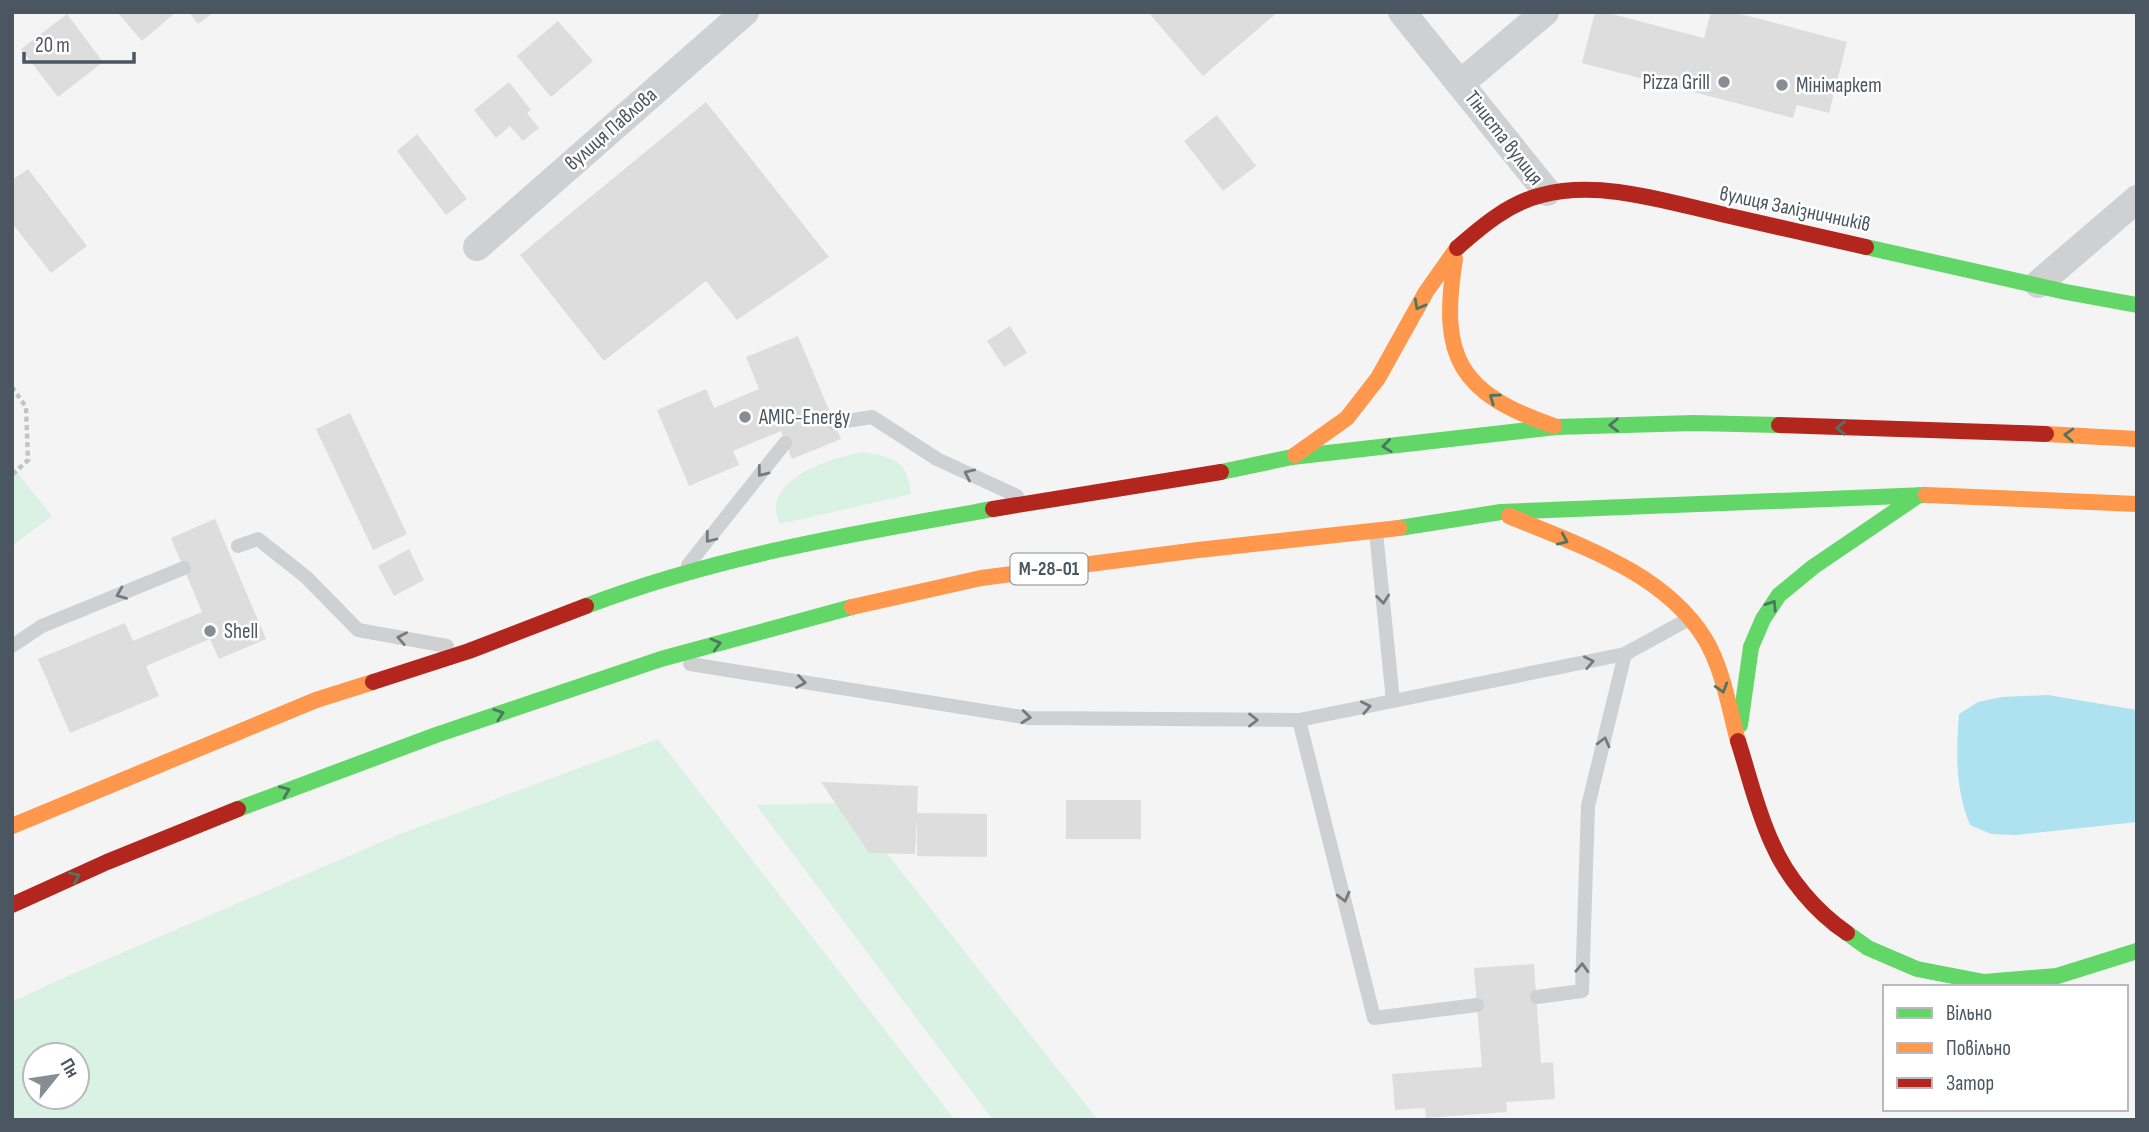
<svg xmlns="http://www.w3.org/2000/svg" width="2149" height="1132" font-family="'Sofia Sans Condensed',sans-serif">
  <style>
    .green { fill: #d9f2e3; fill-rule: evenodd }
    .water { fill: #aee2f0 }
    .building { fill: #ddddde }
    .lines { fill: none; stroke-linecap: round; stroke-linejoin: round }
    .path { stroke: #bcc7c4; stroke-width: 4.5; stroke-dasharray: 5 3.5; stroke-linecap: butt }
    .lane { stroke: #ced0d2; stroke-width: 14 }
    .street { stroke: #ced0d2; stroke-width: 28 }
    .fast { stroke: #63d668; stroke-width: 16 }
    .slow { stroke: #ff974d; stroke-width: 16 }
    .jam { stroke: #b3261e; stroke-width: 16 }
    .oneway { stroke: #507663 }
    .oneway2 { stroke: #727b83 }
    .poi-dot { fill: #868d94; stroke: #fff; stroke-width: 2.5 }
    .labels { text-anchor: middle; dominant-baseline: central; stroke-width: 5; stroke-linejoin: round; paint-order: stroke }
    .shield { fill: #fff; stroke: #808990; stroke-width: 2 }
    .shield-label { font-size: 19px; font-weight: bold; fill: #4a5661 }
    .poi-label { font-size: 21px; fill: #4a5661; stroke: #fff; text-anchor: start }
    .street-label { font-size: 21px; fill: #4a5661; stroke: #fff }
  </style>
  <rect width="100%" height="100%" fill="#f4f4f4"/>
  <!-- green -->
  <path class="green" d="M863 452C895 458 907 459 911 494L780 524C778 519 776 513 776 508 777 474 836 457 863 452Z
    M12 466 52 516 12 546Z
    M658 739 955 1120H12V1002L63 978 400 834ZM35 1055H77V1097H35Z
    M847 803 1098 1120H993L756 805Z"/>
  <!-- water -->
  <path class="water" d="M2048 695 2137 710V822L2016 835 1991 834 1970 825C1955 789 1956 752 1959 714L1978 702 2002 697Z"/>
  <!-- building -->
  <path class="building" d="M117 12H176L142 41Z
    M189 12H214L198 24Z
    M1148 12H1278L1203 76Z
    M1595 12H1604L1704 38 1711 12H1733L1847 42 1829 113 1797 105 1793 118 1582 63Z
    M67 14 103 62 58 97 21 49Z
    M558 21 593 61 551 97 517 56Z
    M509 82 531 110 527 113 539 128 523 141 510 126 496 138 474 110Z
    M706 102 829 257 737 320 706 281 604 361 520 255Z
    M1217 115 1256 166 1223 191 1184 141Z
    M417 134 467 199 446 215 397 151Z
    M28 169 87 246 51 273 12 223V180Z
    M1010 326 1027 353 1004 367 987 341Z
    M798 336 841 439 792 459 781 431 733 451 739 465 689 486 657 410 706 389 714 408 759 389 746 357Z
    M350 413 407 534 373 550 316 429Z
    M215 519 266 639 219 659 210 639 146 666 159 696 70 733 38 659 125 623 133 641 202 612 171 538Z
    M409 549 424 580 394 596 378 566Z
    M821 782 918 786 917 813 987 814V857L917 856V818L915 854 869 853Z
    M1066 800H1141V839H1066Z
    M1534 964 1541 1063 1553 1062 1555 1099 1506 1102 1507 1112 1426 1118 1425 1108 1395 1110 1392 1074 1482 1067 1474 968Z"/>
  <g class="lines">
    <!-- path -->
    <path class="path" d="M12 387 26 407 28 460 12 475"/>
    <!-- lane -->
    <path class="lane" d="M834 423 872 417 937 459 1017 496
      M1376 532 1393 701
      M238 546 258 539 306 577 358 630 447 646
      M688 565 785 443
      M12 646 42 626 184 568
      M690 664 1029 718 1299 720 1374 1018 1477 1005
      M1299 720 1625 654
      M1537 997 1582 991 1588 806 1625 654 1687 620"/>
    <!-- street -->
    <path class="street" d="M1402 12 1547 192
      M1461 83 1545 12
      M477 247 745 12
      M2038 284 2137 199"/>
    <!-- fast -->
    <path class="fast" d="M1866 247 2066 292 2137 305
      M1221 472 1292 457 1556 427 1694 423 1779 425
      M1399 528 1501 512 1926 495
      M586 606C717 556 856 533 993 509
      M1740 725 1751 647 1763 619 1779 595 1813 567 1919 495
      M238 809 436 735 661 659 852 607
      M1847 933 1868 948 1917 969 1984 982 2057 976 2137 951"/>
    <!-- slow -->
    <path class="slow" d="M1455 259C1439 358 1459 393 1554 426
      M2046 434 2137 439
      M1295 455 1347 418 1378 378 1426 292 1457 248
      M1926 495 2137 504
      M1509 516C1578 545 1664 572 1705 639 1723 669 1729 708 1738 741
      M852 607 981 578 1198 550 1399 528
      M12 826 316 700 373 682"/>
    <!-- jam -->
    <path class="jam" d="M1457 248C1482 226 1509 203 1542 195 1600 180 1664 201 1721 214 1769 225 1818 236 1866 247
      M1779 425 2046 434
      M993 509 1221 472
      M373 682 469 651 586 606
      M1738 741C1749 775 1757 811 1772 843 1787 878 1816 912 1847 933
      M12 905 107 862 238 809"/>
  </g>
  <!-- one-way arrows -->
  <defs><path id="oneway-chevron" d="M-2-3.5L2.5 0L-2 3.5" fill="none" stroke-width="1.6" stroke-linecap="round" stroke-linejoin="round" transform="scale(1.75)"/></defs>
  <g class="oneway">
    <use href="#oneway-chevron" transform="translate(1419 305) rotate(119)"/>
    <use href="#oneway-chevron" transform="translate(1494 398) rotate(-145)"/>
    <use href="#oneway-chevron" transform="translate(1614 425) rotate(179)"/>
    <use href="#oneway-chevron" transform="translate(1841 428) rotate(-179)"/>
    <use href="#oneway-chevron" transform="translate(2069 435) rotate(-177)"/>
    <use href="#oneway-chevron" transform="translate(1387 446) rotate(173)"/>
    <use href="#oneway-chevron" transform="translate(1563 540) rotate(24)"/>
    <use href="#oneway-chevron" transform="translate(1772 605) rotate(-57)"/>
    <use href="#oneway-chevron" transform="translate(716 644) rotate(-15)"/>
    <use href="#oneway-chevron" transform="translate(1722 688) rotate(73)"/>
    <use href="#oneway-chevron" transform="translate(499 714) rotate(-19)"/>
    <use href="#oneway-chevron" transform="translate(285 791) rotate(-22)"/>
    <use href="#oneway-chevron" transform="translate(75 877) rotate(-24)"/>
  </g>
  <g class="oneway2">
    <use href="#oneway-chevron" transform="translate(762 472) rotate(128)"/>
    <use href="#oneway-chevron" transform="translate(969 474) rotate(-155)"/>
    <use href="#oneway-chevron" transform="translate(710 538) rotate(128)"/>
    <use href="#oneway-chevron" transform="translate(121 594) rotate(158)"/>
    <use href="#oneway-chevron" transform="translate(1383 599) rotate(84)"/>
    <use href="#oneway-chevron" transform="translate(402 638) rotate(-169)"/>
    <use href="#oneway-chevron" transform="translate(1589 662) rotate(-11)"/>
    <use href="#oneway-chevron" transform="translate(801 682) rotate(9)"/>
    <use href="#oneway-chevron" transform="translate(1366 707) rotate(-11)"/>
    <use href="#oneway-chevron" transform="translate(1026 717) rotate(6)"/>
    <use href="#oneway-chevron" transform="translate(1253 720)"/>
    <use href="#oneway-chevron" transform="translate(1604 742) rotate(-76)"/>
    <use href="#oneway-chevron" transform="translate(1344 897) rotate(76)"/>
    <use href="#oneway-chevron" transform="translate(1582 968) rotate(-88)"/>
  </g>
  <!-- markers -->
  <g class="poi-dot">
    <circle cx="1724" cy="82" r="7"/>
    <circle cx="1782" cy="85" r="7"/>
    <circle cx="745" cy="417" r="7"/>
    <circle cx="210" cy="631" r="7"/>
  </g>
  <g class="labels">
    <!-- shield labels -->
    <rect class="shield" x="1010.5" y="553.5" width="77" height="31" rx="5"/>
    <g class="shield-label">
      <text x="1049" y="569">М-28-01</text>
    </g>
    <!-- poi labels -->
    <g class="poi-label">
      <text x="1710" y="82" text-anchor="end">Pizza Grill</text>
      <text x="1796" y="85">Мінімаркет</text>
      <text x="759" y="417">AMIC-Energy</text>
      <text x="224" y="631">Shell</text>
    </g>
    <!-- street labels -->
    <g class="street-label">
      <text transform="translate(611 129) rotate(-41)">вулиця Павлова</text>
      <text transform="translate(1504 138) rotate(52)">Тіниста вулиця</text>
      <text transform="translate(1795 209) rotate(12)">вулиця Залізничників</text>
    </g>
  </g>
  <!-- border -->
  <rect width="2149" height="1132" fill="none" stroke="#4a5661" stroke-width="28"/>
  <!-- legend -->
  <rect x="1883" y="985" width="245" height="126" fill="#ffffff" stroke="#b7bbc0" stroke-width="2"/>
  <rect x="1897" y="1008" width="35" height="10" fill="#63d668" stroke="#b7bbc0" stroke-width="2"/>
  <text x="1946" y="1020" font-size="21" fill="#4a5661">Вільно</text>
  <rect x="1897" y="1043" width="35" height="10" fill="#ff974d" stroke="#b7bbc0" stroke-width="2"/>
  <text x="1946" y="1055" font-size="21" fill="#4a5661">Повільно</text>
  <rect x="1897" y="1078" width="35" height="10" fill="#b3261e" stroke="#b7bbc0" stroke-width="2"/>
  <text x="1946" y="1090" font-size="21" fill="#4a5661">Затор</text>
  <!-- north arrow -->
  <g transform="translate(56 1076) rotate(60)"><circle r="33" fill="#ffffff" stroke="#b7bbc0" stroke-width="2"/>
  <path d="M0-5L12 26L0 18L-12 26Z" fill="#868d94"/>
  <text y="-10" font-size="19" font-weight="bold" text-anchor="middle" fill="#4a5661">Пн</text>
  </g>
  <!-- scale -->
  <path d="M24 52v10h110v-10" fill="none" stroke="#4a5661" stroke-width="3.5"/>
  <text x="35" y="52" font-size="21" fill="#4a5661" stroke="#ffffff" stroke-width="5" paint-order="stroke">20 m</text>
</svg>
